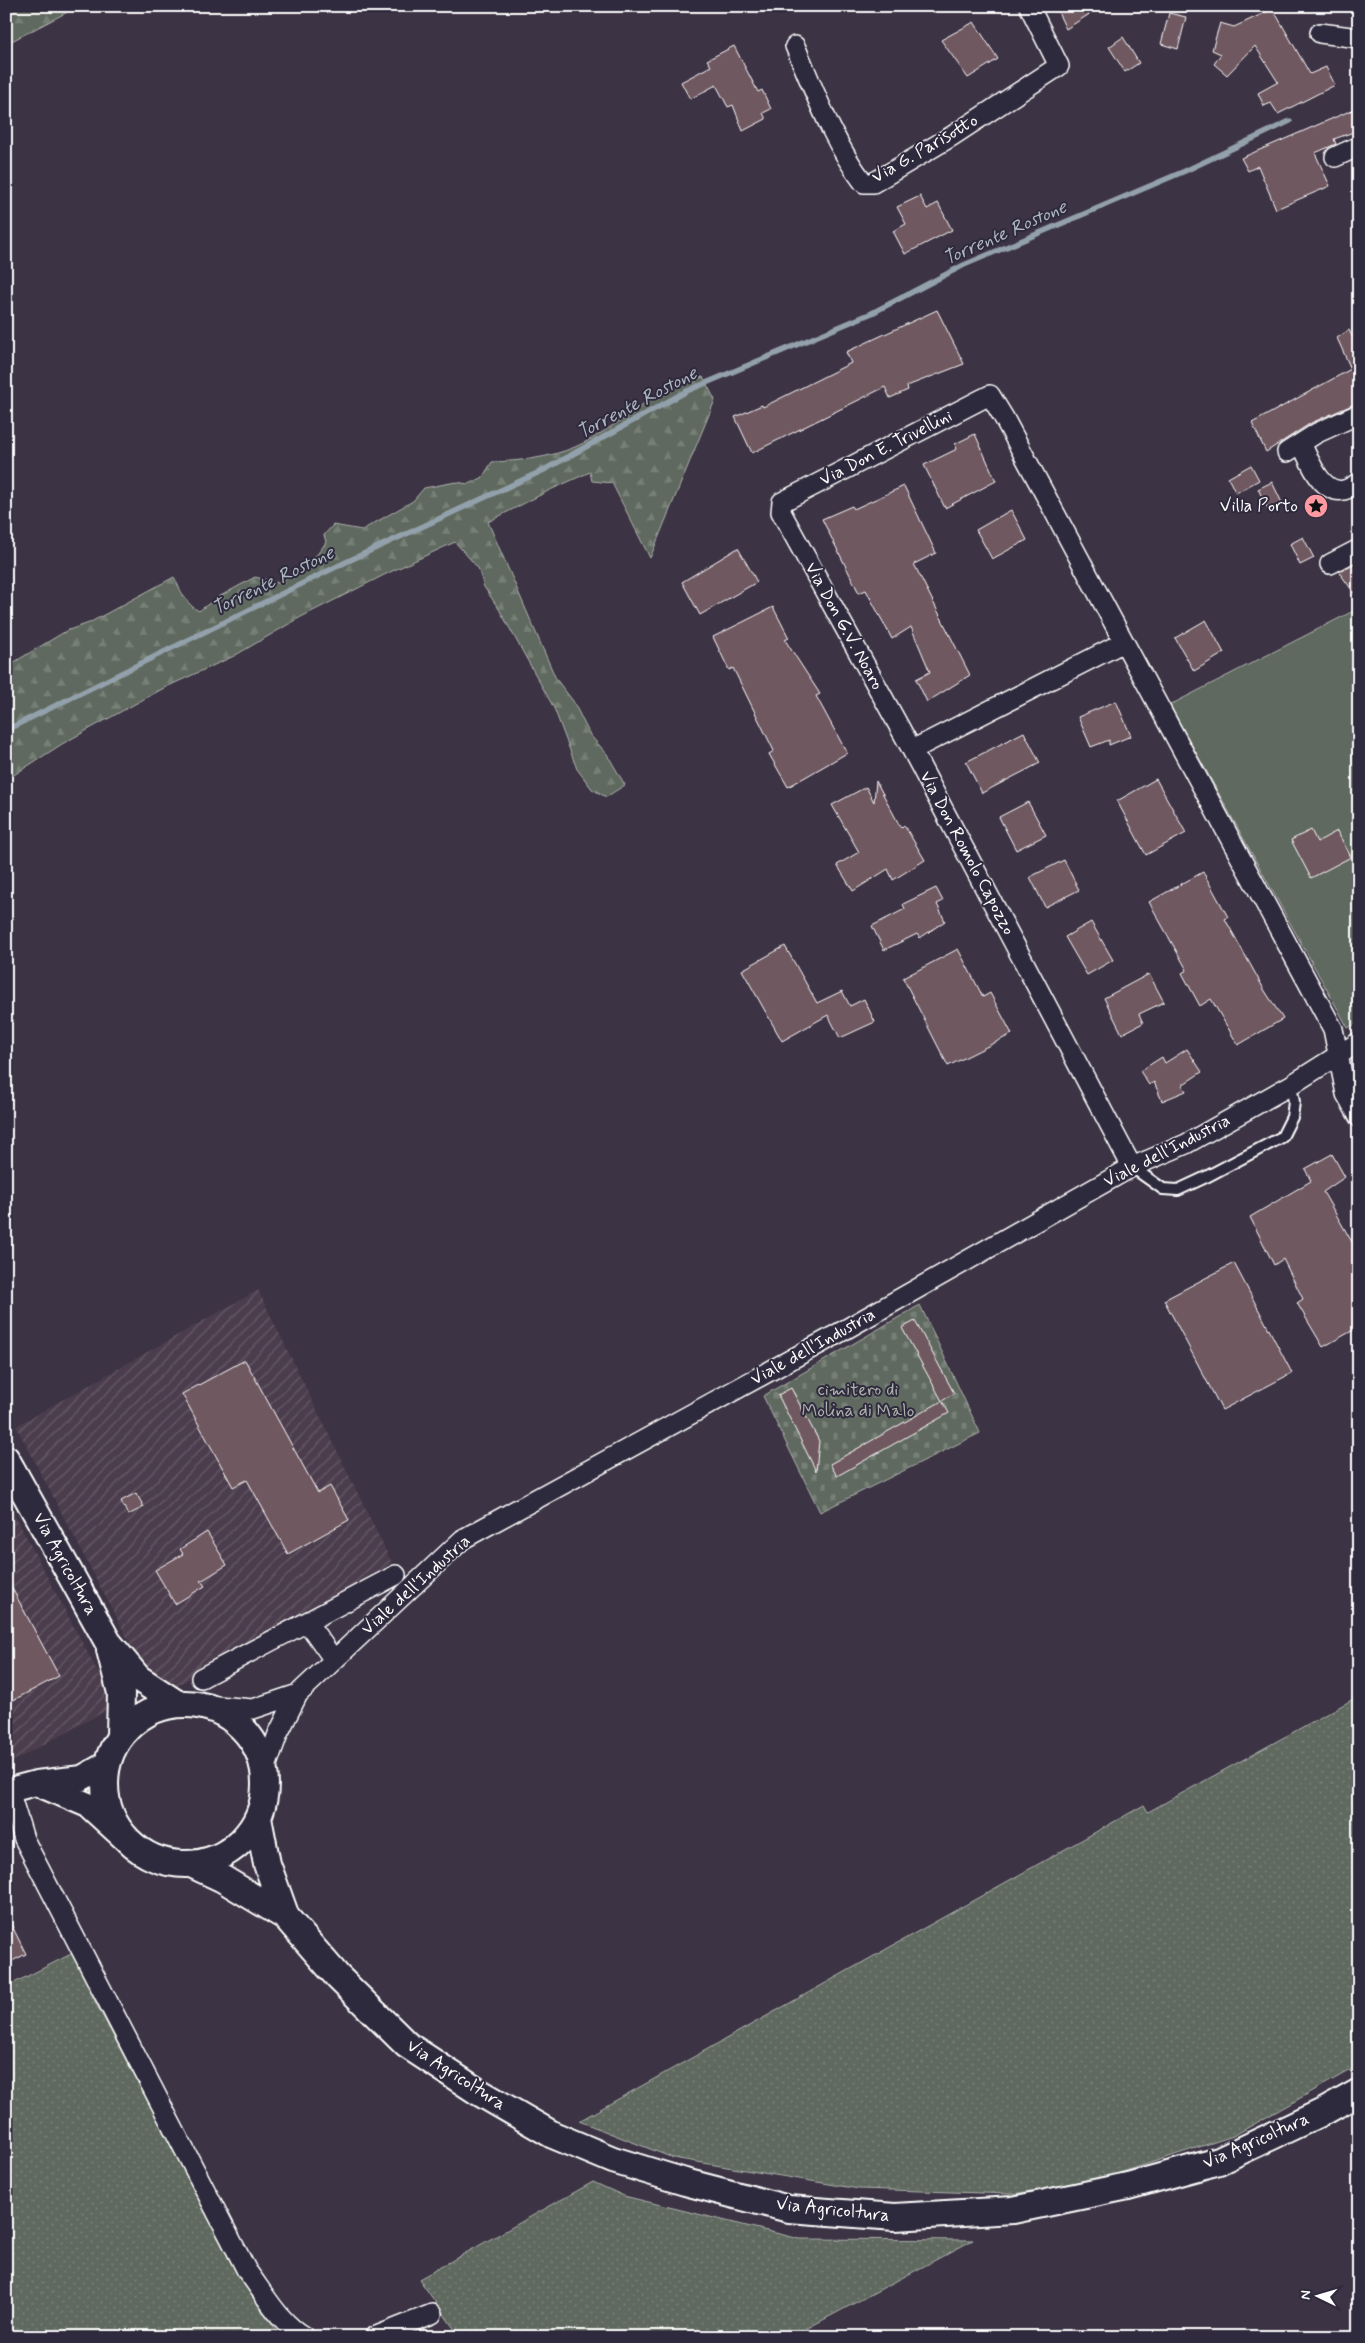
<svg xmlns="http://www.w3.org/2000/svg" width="1365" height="2343" font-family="Mynerve,sans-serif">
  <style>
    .industrial { fill: url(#industrial-furrows) }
    .grass { fill: url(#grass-dots); stroke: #afb4ae }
    .forest { fill: url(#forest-firs); stroke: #afb4ae }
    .cemetery { fill: url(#cemetery-stones); stroke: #afb4ae }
    .park { fill: #5f695e; stroke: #afb4ae }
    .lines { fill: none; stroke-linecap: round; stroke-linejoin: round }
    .stream { stroke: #93a1ac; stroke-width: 5.5 }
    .building { fill: #705961; stroke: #fff }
    .service-casing { stroke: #fff; stroke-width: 14 }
    .minor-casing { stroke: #fff; stroke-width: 22 }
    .tertiary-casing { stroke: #fff; stroke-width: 28 }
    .secondary-casing { stroke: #fff; stroke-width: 30 }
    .service { stroke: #2f2a3d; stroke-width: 10 }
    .minor { stroke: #2f2a3d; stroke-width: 19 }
    .tertiary { stroke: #2f2a3d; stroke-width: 24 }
    .secondary { stroke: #2f2a3d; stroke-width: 26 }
    .labels { text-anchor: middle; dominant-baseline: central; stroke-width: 4; stroke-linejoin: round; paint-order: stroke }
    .street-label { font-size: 18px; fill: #fff; stroke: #2f2a3d }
    .poi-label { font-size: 18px; fill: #fff; stroke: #2f2a3d; text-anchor: end }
    .park-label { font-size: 18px; fill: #afb4ae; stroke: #2f2a3d }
    .water-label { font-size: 19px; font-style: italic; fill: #aeb8c1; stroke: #2f2a3d }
  </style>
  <defs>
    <pattern id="industrial-furrows" width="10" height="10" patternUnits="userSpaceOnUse" patternTransform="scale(1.25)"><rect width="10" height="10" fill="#4c3e4d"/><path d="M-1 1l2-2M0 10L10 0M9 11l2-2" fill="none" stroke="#675b68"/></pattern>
    <pattern id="grass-dots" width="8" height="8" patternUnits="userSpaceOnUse" patternTransform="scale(1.25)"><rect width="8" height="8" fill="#5f695e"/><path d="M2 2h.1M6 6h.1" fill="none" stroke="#778076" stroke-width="1.8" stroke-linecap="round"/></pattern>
    <pattern id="forest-firs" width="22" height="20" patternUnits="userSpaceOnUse" patternTransform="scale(1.25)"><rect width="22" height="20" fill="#5f695e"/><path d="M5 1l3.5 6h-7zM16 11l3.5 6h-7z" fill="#778076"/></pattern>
    <pattern id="cemetery-stones" width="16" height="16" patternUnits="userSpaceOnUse" patternTransform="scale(1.25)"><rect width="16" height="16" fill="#5f695e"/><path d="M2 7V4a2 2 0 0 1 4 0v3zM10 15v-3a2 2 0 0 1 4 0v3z" fill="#778076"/></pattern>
  </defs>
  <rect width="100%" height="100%" fill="#3c3344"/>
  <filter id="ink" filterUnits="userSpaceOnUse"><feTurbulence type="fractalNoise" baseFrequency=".02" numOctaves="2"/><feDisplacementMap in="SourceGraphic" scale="10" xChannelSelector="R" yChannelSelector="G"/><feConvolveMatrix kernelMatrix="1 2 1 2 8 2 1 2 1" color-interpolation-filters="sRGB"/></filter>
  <g filter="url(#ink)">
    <!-- industrial -->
    <path class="industrial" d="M258 1290 392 1563 177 1686 146 1674 16 1426Z
      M6 1499 100 1676 111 1708 6 1765Z"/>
    <!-- grass -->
    <path class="grass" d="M1359 1696V2065L1233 2136 1095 2181 1013 2194 859 2189 673 2158 579 2121 1144 1805 1148 1812Z
      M77 1951 91 1994 244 2283 262 2304 279 2337H6V1987Z
      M593 2182 624 2196 800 2239 973 2240 791 2337H460L419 2279Z"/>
    <!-- forest -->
    <path class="forest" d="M6 6H79L6 44Z
      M703 377 715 400 650 558 612 483 592 481 590 472 550 490 488 522 556 679 573 701 590 735 607 754 625 785 606 797 592 789 577 769 554 708 499 609 484 587 478 568 455 542 388 573 301 617 234 656 164 688 62 744 6 780V667L66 631 89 623 174 577C180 589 186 605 199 611L215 599 255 577 278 583C298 572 314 562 326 542L324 535 333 525 362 530 413 501 424 488 456 482 468 484 482 478 492 462C520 461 549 458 575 447 620 428 654 385 703 377Z"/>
    <!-- cemetery -->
    <path class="cemetery" d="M920 1305 980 1433 820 1512 763 1396Z"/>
    <!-- park -->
    <path class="park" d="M1359 608V1022L1348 1028 1170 705Z"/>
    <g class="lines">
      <!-- stream -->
      <path class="stream" d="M6 730 346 562 544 470 687 391 872 313 964 265 1185 171 1290 121"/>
    </g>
    <!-- building -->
    <path class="building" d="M1055 6H1102L1066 29Z
      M1273 9 1310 74 1326 67 1335 85 1278 114 1271 103 1264 106 1258 93 1278 82 1255 46 1227 75 1214 64 1221 54 1212 50 1220 23 1234 27Z
      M1169 13 1186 17 1178 49 1161 44Z
      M974 22 998 59 968 78 941 40Z
      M1123 37 1139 63 1125 72 1109 47Z
      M734 46 758 92 762 90 771 109 763 113 766 119 743 131 733 105 728 107 716 85 690 99 681 82 711 66 707 60Z
      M1359 107V130L1334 139 1336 144 1315 153 1330 186 1276 209 1258 166 1248 171 1241 158Z
      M920 196 927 209 938 203 952 230 905 254 893 231 906 224 897 207Z
      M937 310 964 364 907 386 908 390 890 398 885 387 752 453 735 417 762 405 763 407 851 363 846 352Z
      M1349 330 1353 338 1359 334V402L1311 423 1266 452 1252 423 1351 369 1337 338Z
      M975 434 996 481 945 508 924 465 957 449 955 444Z
      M1251 465 1259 480 1236 493 1228 478Z
      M1272 482 1283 505 1269 511 1258 489Z
      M904 486 936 553 914 564 970 675 927 702 916 679 930 672 911 627 892 639 866 590 859 593 822 519 852 506 854 509Z
      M1011 510 1027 540 992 559 976 530Z
      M1303 537 1314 558 1300 565 1290 544Z
      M738 548 757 582 700 615 682 582Z
      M1359 562V600L1339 572Z
      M773 607 789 638 785 640 820 694 816 696 847 753 788 787 769 754 774 751 733 668 729 670 713 637Z
      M1206 620 1224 653 1194 671 1175 638Z
      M1116 701 1131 736 1109 745V740L1091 747 1078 717Z
      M1024 732 1040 763 982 793 966 762Z
      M1156 779 1186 833 1146 855 1117 801Z
      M876 781 901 828 904 825 925 860 893 880 888 869 853 891 837 865 859 852 832 805 866 787 874 802Z
      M1028 802 1046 835 1016 850 999 817Z
      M1311 830 1317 842 1337 831 1351 857 1311 878 1291 840Z
      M1064 860 1079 890 1045 907 1030 877Z
      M1203 872 1228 917 1225 919 1265 991 1283 1019 1238 1045 1211 999 1200 1006 1182 973 1187 970 1149 902Z
      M936 888 943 901 937 904 945 921 920 938 917 934 884 950 872 926 905 909 903 904Z
      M1091 922 1113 960 1087 975 1065 937Z
      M785 946 817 1003 842 991 850 1006 864 999 875 1022 840 1038 828 1015 782 1041 742 970Z
      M958 949 983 997 990 993 1012 1034 948 1066 903 978Z
      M1149 974 1164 1002 1139 1014 1143 1023 1122 1034 1104 998Z
      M1187 1049 1202 1072 1182 1085 1186 1091 1162 1101 1154 1082 1149 1085 1140 1071 1162 1057 1165 1063Z
      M1332 1154 1345 1177 1323 1192 1359 1254V1327L1323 1347 1297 1303 1303 1299 1283 1259 1274 1265 1250 1217 1311 1181 1305 1169Z
      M1234 1263 1292 1373 1222 1410 1164 1300Z
      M915 1321 954 1393 942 1401 902 1328Z
      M245 1360 318 1493 330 1486 349 1520 288 1554 247 1480 233 1487 182 1394Z
      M791 1388 819 1441 816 1471 778 1395Z
      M942 1401 949 1413 837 1476 830 1464Z
      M136 1493 144 1507 128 1515 121 1501Z
      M207 1532 227 1565 201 1581 205 1586 175 1604 155 1570 183 1554 180 1549Z
      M6 1577 59 1676 6 1704Z
      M6 1914 26 1954 6 1964Z"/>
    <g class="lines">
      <!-- service casing -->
      <g class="service-casing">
        <path id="service" d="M1132 1167 1163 1189 1178 1190 1206 1177 1282 1137 1292 1117 1294 1102 1291 1085"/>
      </g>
      <!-- minor casing -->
      <g class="minor-casing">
        <path id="minor" d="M1320 33 1359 38
          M795 46C815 92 833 143 864 183H873L952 136 1059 66 1029 6
          M1335 157 1359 146
          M1301 443C1309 459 1321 495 1344 490 1349 489 1355 485 1359 482
          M1287 452 1317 433 1359 414
          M1330 564 1359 549
          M912 750 781 512 782 502 980 400 990 395 1004 418 1124 642
          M1132 1167 912 750 1124 642 1333 1029 1346 1094 1359 1117
          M307 1622 334 1660
          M201 1678 396 1575
          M205 1705 253 1709 298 1694
          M265 1770 278 1734 298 1694 463 1539 832 1337 1132 1167 1186 1144 1291 1085 1359 1042
          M9 1790 24 1839 247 2271C264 2293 280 2324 305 2337
          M374 2337 432 2314"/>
      </g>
      <!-- tertiary casing -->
      <g class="tertiary-casing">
        <path id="tertiary" d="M36 1783 88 1805 134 1847
          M6 1791 36 1783 82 1778 107 1764"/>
      </g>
      <!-- secondary casing -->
      <g class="secondary-casing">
        <path id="secondary" d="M6 1459 108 1642 138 1678 176 1703
          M110 1650 121 1693 120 1735
          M105 1784a80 80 0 1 1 160 0a80 80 0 1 1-160 0Z
          M258 1818 267 1864 286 1917
          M191 1864 223 1879 286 1917 338 1977 407 2045 477 2091 553 2135 613 2160 685 2182 789 2209 895 2217 1013 2210 1128 2186 1219 2161 1325 2111 1359 2092"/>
      </g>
      <!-- service -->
      <use href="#service" class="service"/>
      <!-- minor -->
      <use href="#minor" class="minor"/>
      <!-- tertiary -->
      <use href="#tertiary" class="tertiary"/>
      <!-- secondary -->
      <use href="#secondary" class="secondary"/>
    </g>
  </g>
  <!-- icons -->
  <defs>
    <g id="sight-disc" transform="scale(1.25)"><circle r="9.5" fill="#ff9aa2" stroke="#2f2a3d"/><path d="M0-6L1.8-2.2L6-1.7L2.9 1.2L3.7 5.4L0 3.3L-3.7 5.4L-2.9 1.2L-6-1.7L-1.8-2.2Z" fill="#111"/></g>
  </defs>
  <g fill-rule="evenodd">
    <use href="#sight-disc" x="1316" y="506"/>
  </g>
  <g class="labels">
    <!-- street labels -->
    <g class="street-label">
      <text transform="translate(925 149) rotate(-30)">Via G. Parisotto</text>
      <text transform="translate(886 448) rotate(-27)">Via Don E. Trivellini</text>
      <text transform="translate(844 626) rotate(61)">Via Don G.V. Noaro</text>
      <text transform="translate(967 853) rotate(62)">Via Don Romolo Capozzo</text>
      <text transform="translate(1167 1151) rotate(-27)">Viale dell'Industria</text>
      <text transform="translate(813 1347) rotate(-29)">Viale dell'Industria</text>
      <text transform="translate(65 1564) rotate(61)">Via Agricoltura</text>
      <text transform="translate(416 1585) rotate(-42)">Viale dell'Industria</text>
      <text transform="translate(456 2075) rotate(33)">Via Agricoltura</text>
      <text transform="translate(1256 2141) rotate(-24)">Via Agricoltura</text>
      <text transform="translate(833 2210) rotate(6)">Via Agricoltura</text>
    </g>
    <!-- poi labels -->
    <g class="poi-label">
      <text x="1298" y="506">Villa Porto</text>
    </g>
    <!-- park labels -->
    <g class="park-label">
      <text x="858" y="1390">cimitero di<tspan x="858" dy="21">Molina di Malo</tspan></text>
    </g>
    <!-- water labels -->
    <g class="water-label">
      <text transform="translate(1005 233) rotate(-24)">Torrente Rostone</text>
      <text transform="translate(637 403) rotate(-28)">Torrente Rostone</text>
      <text transform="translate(273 581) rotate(-26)">Torrente Rostone</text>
    </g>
  </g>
  <!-- margin -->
  <rect width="1365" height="2343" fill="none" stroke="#2f2a3d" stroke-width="25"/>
  <rect x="12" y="12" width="1340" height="2318" fill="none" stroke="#fff" stroke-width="2" filter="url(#ink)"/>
  <!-- north arrow -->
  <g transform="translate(1318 2296) rotate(275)" stroke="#2f2a3d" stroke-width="4" paint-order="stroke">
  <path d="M0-4L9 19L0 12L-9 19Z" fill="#ffffff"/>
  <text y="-8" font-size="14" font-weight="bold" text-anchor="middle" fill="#ffffff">N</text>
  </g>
</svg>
